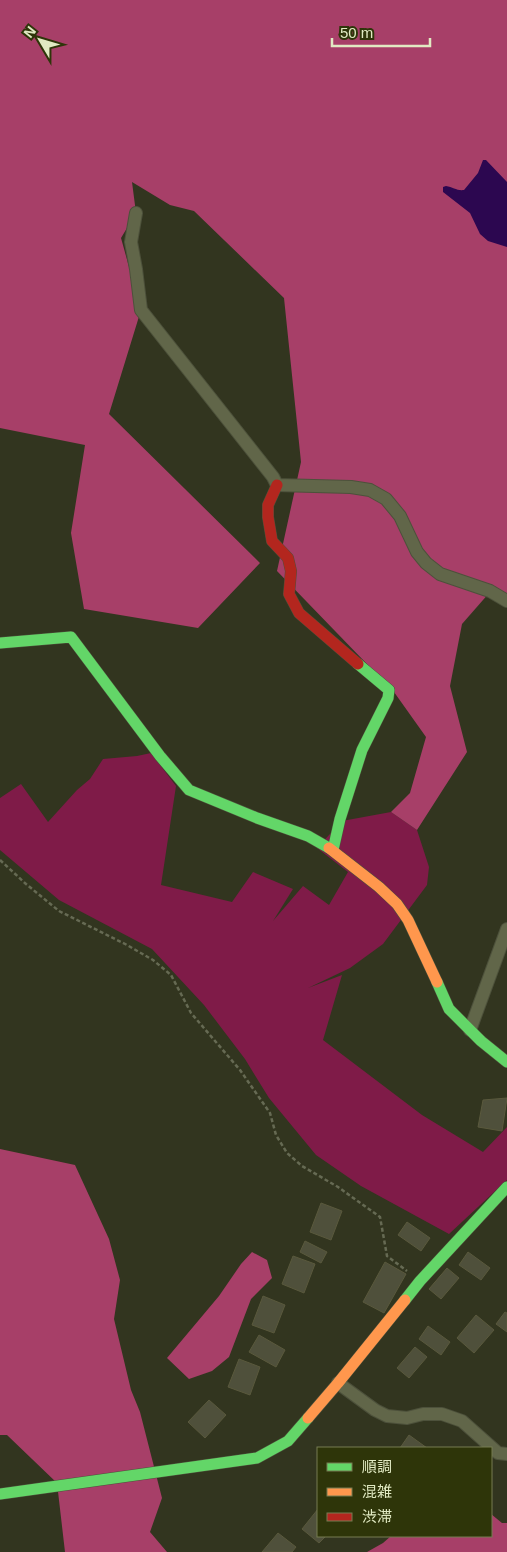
<svg xmlns="http://www.w3.org/2000/svg" width="507" height="1552" font-family="Arial,'Noto Sans JP',sans-serif">
  <style>
    .green { fill: #7f1b48 }
    .forest { fill: #a73f68 }
    .water { fill: #2c0750 }
    .building { fill: #4f503b; stroke: #5a593d }
    .lines { fill: none; stroke-linecap: round; stroke-linejoin: round }
    .street-casing { stroke: #4d513b; stroke-width: 14 }
    .fast-casing { stroke: #4d513b; stroke-width: 12 }
    .slow-casing { stroke: #4d513b; stroke-width: 12 }
    .jam-casing { stroke: #4d513b; stroke-width: 12 }
    .path { stroke: #666a53; stroke-width: 2.5; stroke-dasharray: 4 2.5; stroke-linecap: butt }
    .street { stroke: #616649; stroke-width: 12 }
    .fast { stroke: #63d668; stroke-width: 11 }
    .slow { stroke: #ff974d; stroke-width: 11 }
    .jam { stroke: #b3261e; stroke-width: 11 }
  </style>
  <rect width="100%" height="100%" fill="#32351f"/>
  <!-- green -->
  <path class="green" d="M151 753 176 786 161 885 232 902 253 872 293 889 273 921 303 886 329 905 348 872 317 848 342 821 391 812 417 830 429 867 427 885 383 944 350 968 308 988 342 975 323 1040 422 1115 483 1152 507 1127V1180L449 1234 361 1186 316 1155 269 1098 245 1059 204 1005 152 949 59 900 0 850V798L21 784 48 822 77 790 90 779 103 759 137 756Z"/>
  <!-- forest -->
  <path class="forest" d="M0 0H507V597L490 592 462 624 450 686 467 752 417 830 391 812 410 793 426 737 394 692 277 571 301 462 284 298 194 211 170 205 132 182 136 213 121 238 141 310 109 414 260 563 198 628 84 609 71 533 85 445 0 428Z
    M0 1149 75 1165 109 1239 120 1280 114 1319 131 1390 140 1412 162 1498 150 1532 167 1552H65L57 1483 7 1435H0Z
    M252 1252 267 1260 272 1278 251 1299 229 1357 212 1371 189 1379 167 1358 219 1296 241 1264Z
    M491 1514 502 1523H507V1552H367L383 1543 391 1536H491Z"/>
  <!-- water -->
  <path class="water" d="M483 160H486L507 182V247L488 241 480 234 470 213 443 192V187L446 186C453 187 457 191 464 190L478 173Z"/>
  <!-- building -->
  <path class="building" d="M507 1098 502 1131 478 1127 483 1100Z
    M321 1203 342 1211 331 1240 310 1232Z
    M407 1222 430 1238 421 1251 398 1235Z
    M305 1241 327 1252 321 1263 300 1252Z
    M468 1252 490 1268 481 1280 459 1265Z
    M293 1256 315 1264 304 1293 282 1284Z
    M385 1262 406 1274 384 1313 363 1302Z
    M447 1268 459 1278 441 1299 429 1289Z
    M263 1296 285 1305 274 1333 252 1325Z
    M505 1312 507 1313V1332L496 1324Z
    M476 1315 494 1330 474 1353 457 1338Z
    M428 1326 450 1342 441 1355 419 1339Z
    M259 1335 285 1350 276 1367 249 1352Z
    M415 1347 427 1357 409 1378 397 1368Z
    M239 1359 260 1367 250 1395 228 1387Z
    M209 1400 226 1415 205 1438 188 1422Z
    M409 1435 427 1448H400Z
    M318 1509V1536H326L319 1543 302 1529Z
    M278 1533 296 1547 292 1552H262Z"/>
  <g class="lines">
    <!-- street casing -->
    <g class="street-casing">
      <path id="street" d="M136 213 131 242 136 269 141 310 273 477 277 485 351 487 370 490 386 499 400 516 417 552 426 563 440 574 490 591 507 601
        M470 1030 507 929
        M338 1383 375 1410 387 1416 407 1418 423 1414H442L462 1421 498 1453 507 1454"/>
    </g>
    <!-- fast casing -->
    <g class="fast-casing">
      <path id="fast" d="M0 643 71 637 160 756 189 790 257 818 308 836 329 848
        M333 850 340 819 362 750 388 698 389 690 358 664
        M437 982 449 1009 481 1041 507 1062
        M405 1300 420 1281 507 1187
        M0 1494 257 1458 288 1441 308 1418"/>
    </g>
    <!-- slow casing -->
    <g class="slow-casing">
      <path id="slow" d="M329 848 379 887 397 904 408 920 437 982
        M308 1418 338 1383 405 1300"/>
    </g>
    <!-- jam casing -->
    <g class="jam-casing">
      <path id="jam" d="M277 485 268 505V517L272 541 288 558 291 571 289 594 299 613 358 664"/>
    </g>
    <!-- path -->
    <path class="path" d="M0 860 26 884 59 911 127 945 153 960 171 975 191 1013 240 1070 270 1113 276 1135 287 1153 302 1166 338 1187 380 1217 387 1256 407 1271"/>
    <!-- street -->
    <use href="#street" class="street"/>
    <!-- fast -->
    <use href="#fast" class="fast"/>
    <!-- slow -->
    <use href="#slow" class="slow"/>
    <!-- jam -->
    <use href="#jam" class="jam"/>
  </g>
  <!-- legend -->
  <rect x="317" y="1447" width="175" height="90" fill="#2e3509" stroke="#767d53"/>
  <rect x="327" y="1463" width="25" height="8" fill="#63d668" stroke="#767d53"/>
  <text x="362" y="1472" font-size="15" fill="#e1eac3">順調</text>
  <rect x="327" y="1488" width="25" height="8" fill="#ff974d" stroke="#767d53"/>
  <text x="362" y="1497" font-size="15" fill="#e1eac3">混雑</text>
  <rect x="327" y="1513" width="25" height="8" fill="#b3261e" stroke="#767d53"/>
  <text x="362" y="1522" font-size="15" fill="#e1eac3">渋滞</text>
  <!-- north arrow -->
  <g transform="translate(40 40) rotate(308)" stroke="#2e3509" stroke-width="4" paint-order="stroke">
  <path d="M0-4L9 19L0 12L-9 19Z" fill="#e1eac3"/>
  <text y="-8" font-size="14" font-weight="bold" text-anchor="middle" fill="#e1eac3">N</text>
  </g>
  <!-- scale -->
  <path d="M332 38v8h98v-8" fill="none" stroke="#e1eac3" stroke-width="2.5"/>
  <text x="340" y="38" font-size="15" fill="#e1eac3" stroke="#2e3509" stroke-width="4" paint-order="stroke">50 m</text>
</svg>
